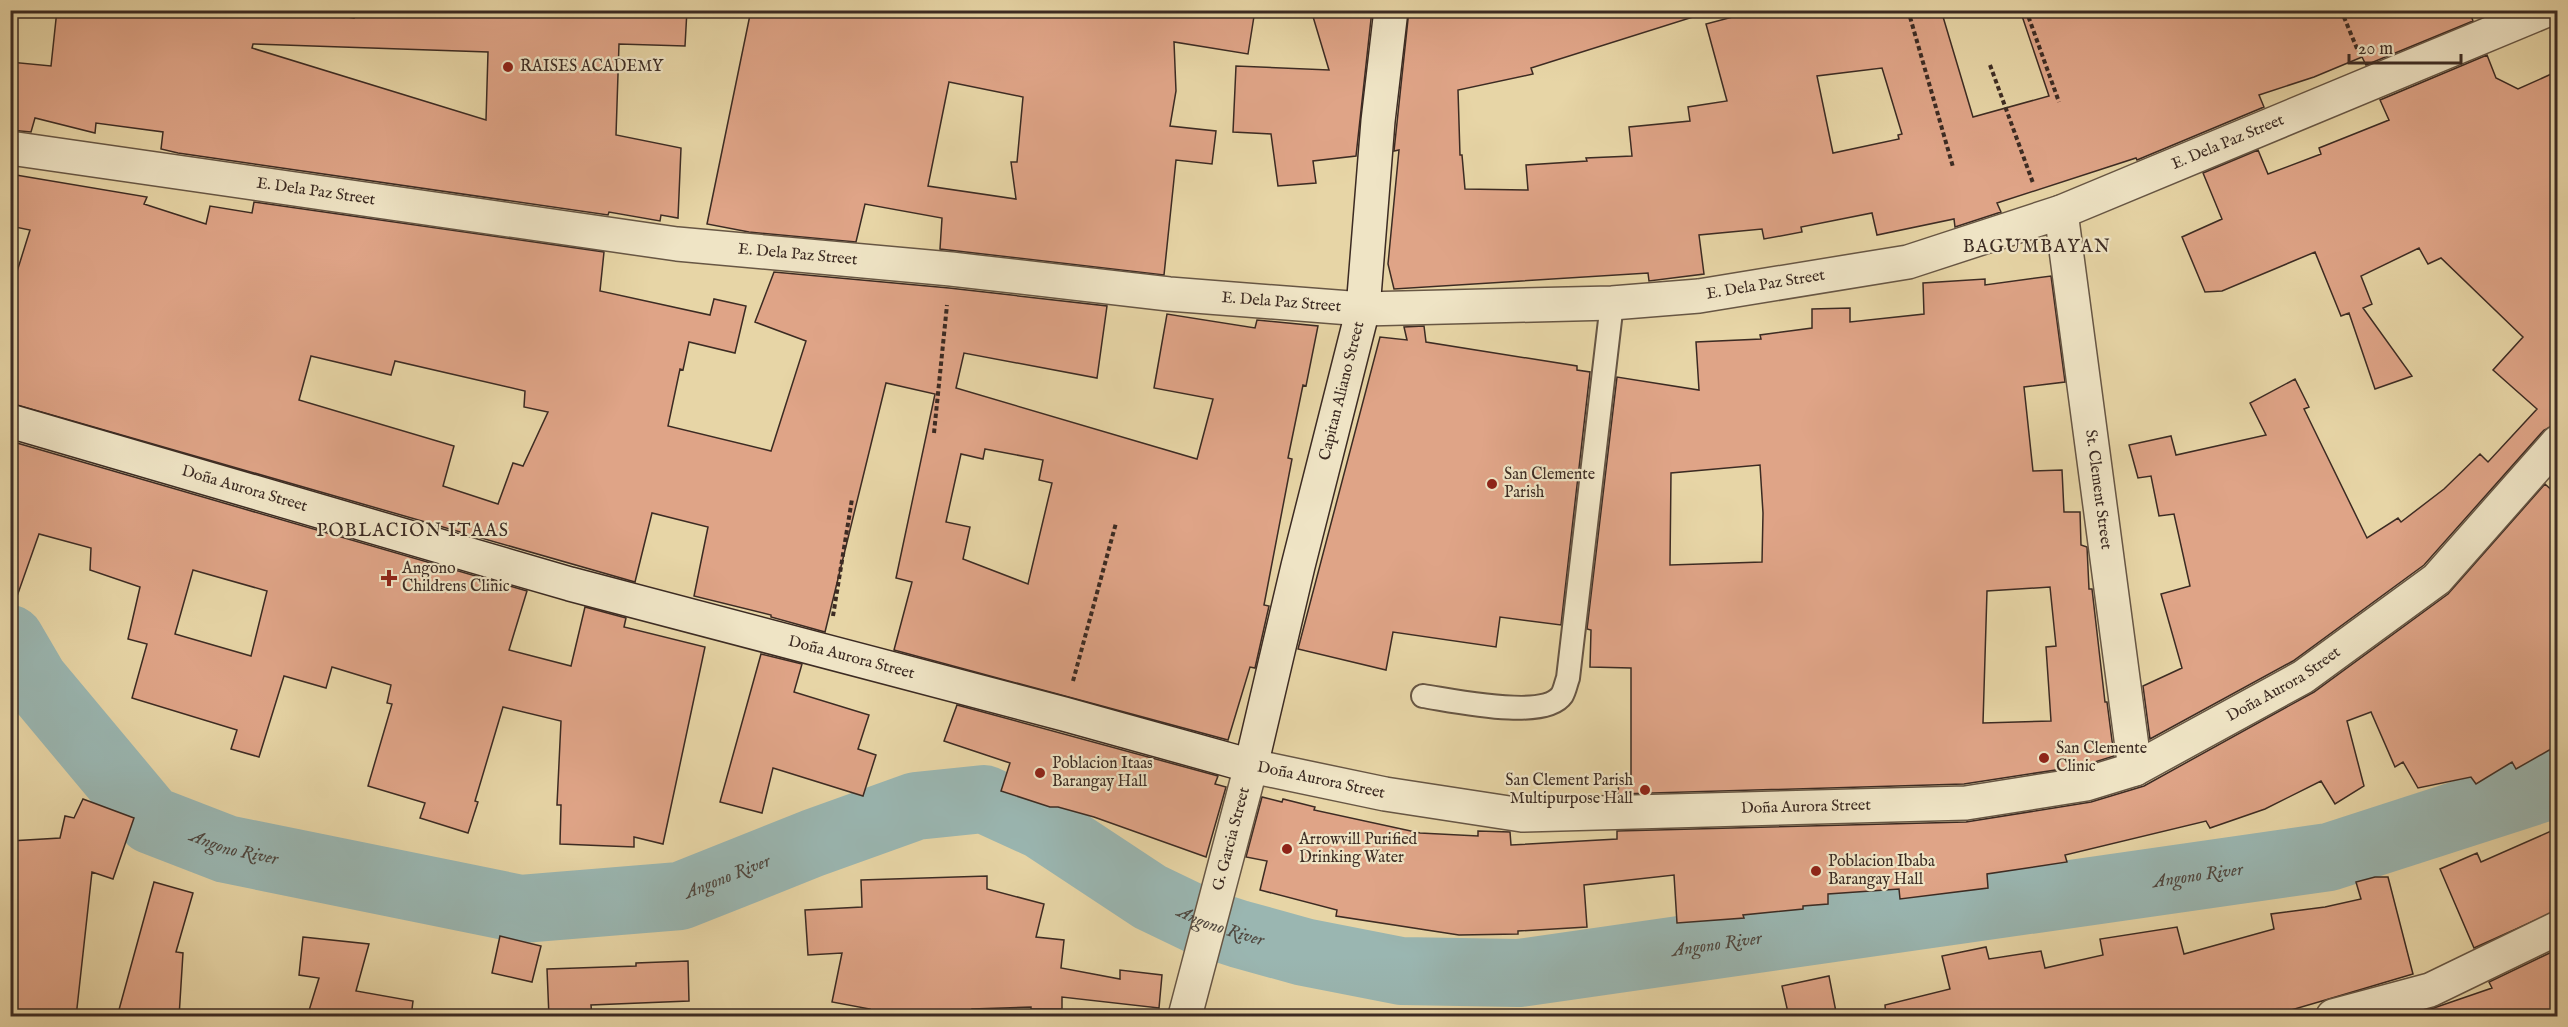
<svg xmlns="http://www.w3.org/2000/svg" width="2568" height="1027" font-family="'IM FELL English',serif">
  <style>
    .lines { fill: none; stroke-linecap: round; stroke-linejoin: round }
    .river { stroke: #9ab6b1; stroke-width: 68 }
    .building { fill: #dfa487; stroke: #3c2b23; stroke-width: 1.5; fill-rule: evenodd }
    .lane-casing { stroke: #675644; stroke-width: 26 }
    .street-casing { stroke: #675644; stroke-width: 36 }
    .secondary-casing { stroke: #3c2b23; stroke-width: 36 }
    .path { stroke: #3c2b23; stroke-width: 4; stroke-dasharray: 4.5 3; stroke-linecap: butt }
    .lane { stroke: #efe4c5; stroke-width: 22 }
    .street { stroke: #efe4c5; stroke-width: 33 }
    .secondary { stroke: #efe4c5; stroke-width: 33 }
    .poi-dot { fill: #8f2418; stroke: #efe4c5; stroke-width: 2 }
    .labels { text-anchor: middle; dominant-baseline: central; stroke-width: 4.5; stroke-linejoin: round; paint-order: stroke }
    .poi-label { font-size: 16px; fill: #3c2b23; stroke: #efe4c5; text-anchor: start }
    .street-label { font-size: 16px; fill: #3c2b23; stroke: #efe4c5 }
    .neighbourhood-label { font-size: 18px; letter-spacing: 1.5px; fill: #3c2b23; stroke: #efe4c5 }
    .water-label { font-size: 18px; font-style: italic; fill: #4f473f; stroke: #efe4c5 }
  </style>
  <rect width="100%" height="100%" fill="#e7d5a6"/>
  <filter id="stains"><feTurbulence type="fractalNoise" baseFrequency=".00333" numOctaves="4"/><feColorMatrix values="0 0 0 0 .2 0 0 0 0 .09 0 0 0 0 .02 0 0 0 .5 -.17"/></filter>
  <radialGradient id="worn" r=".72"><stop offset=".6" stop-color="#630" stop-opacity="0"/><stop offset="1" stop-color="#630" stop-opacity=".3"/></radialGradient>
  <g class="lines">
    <!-- river -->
    <path class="river" id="s1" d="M10 639 34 680 151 820 226 849 521 909 680 896 813 843 916 806 984 799 1041 825 1150 897 1202 922 1239 934 1304 952 1401 971 1519 973 2329 857 2558 783"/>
  </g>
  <!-- building -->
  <path class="building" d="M57 10H306L354 18V10H687L685 46 619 44 616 135 681 148 678 218 661 215 660 221 609 212 608 215 178 153 161 149 163 132 96 123 95 133 35 118 31 132 10 130V62L51 66ZM253 44 488 52 486 120 252 48Z
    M751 10H1255L1248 54 1174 42 1176 91 1170 126 1216 131 1212 164 1176 160 1164 275 940 249 942 218 865 204 856 242 749 232 707 224ZM949 82 1023 97 1017 162H1011L1016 199 928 186Z
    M1311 10H1372L1356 156 1313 161 1316 183 1278 186 1271 134 1233 132 1236 66 1329 70Z
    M1409 10H1692L1693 17 1531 68 1533 74 1458 90 1460 155H1462L1465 189 1528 190 1526 165 1587 161 1586 158 1632 156 1629 127 1690 121 1688 107 1727 101 1706 24 1759 10H1941L1973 117 2049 96 2020 10H2469L2473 21 2366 65 2362 57 2314 77 2259 95 2264 107 2137 160 2136 158 1997 203 2001 212 1955 227 1954 219 1877 235 1872 213 1801 227 1802 232 1764 239 1762 229 1699 235 1704 274 1649 281 1648 273 1394 289 1388 264 1399 150 1394 151ZM1882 68 1902 134 1898 135 1899 139 1833 153 1817 76Z
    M2487 55 2496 78 2518 89 2558 71V424L2544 430 2424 565 2293 661 2150 739 2143 686 2182 668 2161 594 2190 586 2174 514 2159 516 2151 476 2138 478 2129 445 2171 436 2176 455 2266 435 2250 403 2295 379 2309 407 2304 409 2367 538 2398 518 2401 522 2444 489 2480 454 2488 462 2537 409 2493 370 2523 337 2441 258 2428 264 2419 248 2361 276 2372 304 2363 308 2412 376 2375 389 2349 313 2341 316 2315 252 2222 291 2205 292 2182 237 2222 219 2203 173 2258 150 2268 174 2321 154 2319 148 2389 120 2380 100Z
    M10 174 147 197 144 204 206 224 210 206 252 213 254 202 604 252 600 291 710 315 714 299 746 306 735 353 689 342 683 370 680 369 668 426 771 451 806 341 755 322 774 272 949 288 1107 306 1097 378 964 353 956 388 1197 459 1213 399 1154 388 1167 314 1255 328 1257 320 1318 326 1306 386 1303 385 1288 458 1292 459 1264 605 1269 606 1255 668 1250 667 1228 740 894 650 912 582 896 578 935 394 886 383 825 632 771 617V615L694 596 708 527 652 513 635 582 10 403V294L30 230 10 226ZM311 356 391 375 395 361 525 391 524 407 548 412 523 466 513 463 498 504 443 486 454 446 299 400ZM985 449 1043 460 1039 480 1052 483 1028 584 963 559 970 527 946 522 961 454 983 459Z
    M2051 276 2065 382 2024 387 2033 471 2062 470 2064 512H2080L2081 545 2087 547 2089 589H2092L2105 702H2107L2114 756 2082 766 1964 784 1618 794 1619 778H1631V668L1590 667 1591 630 1587 629 1617 377 1699 390 1696 342 1761 339 1760 335 1812 328V309L1850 308V322L1924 314 1923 283 1985 279V285ZM1760 465 1763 513 1762 562 1670 565 1671 473ZM2050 587 2056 646 2046 647 2051 721 1983 723 1987 591Z
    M1424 326 1426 342 1577 366V370L1590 372 1561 625 1500 617 1496 647 1393 632 1386 670 1298 649 1380 337 1407 340 1404 327Z
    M10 441 527 591 509 650 571 666 585 607 626 618 624 627 705 647 663 844 634 837V847L560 844 561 805H557L561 721 503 707 475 801 478 802 468 833 420 818 425 803 368 786 392 704 387 703 391 685 332 667 326 688 284 676 259 757 231 749 237 730 132 698 147 644 128 639 140 587 90 570 91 548 39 534 15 602 10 601ZM193 570 267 591 251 656 175 634Z
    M2545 484 2558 496V745L2516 769 2512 762 2476 784 2471 777 2418 788 2403 762 2395 767 2371 712 2347 721 2364 786 2335 804 2321 781 2265 809 2210 828 2206 821 2065 855 2067 862 1987 874 1988 888 1900 899 1899 889 1828 894V904L1803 906V909L1743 915 1744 918 1677 923 1674 875 1584 885 1587 927 1518 931V934L1459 935 1336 916 1337 910 1260 890 1267 861 1246 857 1262 797 1282 802 1283 799 1315 807 1314 810 1420 833 1478 836V831L1510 832 1511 845 1617 839V831L1966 822 2091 802 2144 786 2314 692 2448 594Z
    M761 654 802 664 794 692 869 715 858 749 876 755 863 796 773 768 762 813 720 802Z
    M957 705 1218 776 1215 784 1226 787 1206 857 1094 817 1058 807H1050L1001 791 1010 763 944 741Z
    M83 799 134 818 113 879 92 872 76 1017H10V841L60 838 65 816 74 818Z
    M2558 828V910L2474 948 2440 869 2477 853 2481 862Z
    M987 876V889L1044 904 1036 937 1064 940 1061 968 1120 979V970L1162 975 1159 1008 1062 997V1009H1031V1007L972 1009V1017H925L926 1014 869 1013 870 1009 832 1002 842 953 808 955 805 910 862 907 861 880Z
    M2375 877H2388L2413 974 2322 1001 2267 1017H1886L1885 1005 1950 989 1942 956 1986 947 1989 959 2041 951 2045 968 2103 955 2100 939 2177 927 2184 954 2274 929 2271 914 2325 907 2361 899 2356 882Z
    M154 882 193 893 176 952 183 953 179 1017H117Z
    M500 936 541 946 532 982 492 973Z
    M303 937 369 944 356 991 413 1001 411 1017H307L319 978 299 975Z
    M2558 949V1017H2426L2425 1011 2492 988 2489 982Z
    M688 961 689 1001 591 1005 592 1017H549L547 969 636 966V963Z
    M1829 976 1837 1017H1789L1782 986Z"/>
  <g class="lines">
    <!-- lane casing -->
    <g class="lane-casing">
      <path id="lane" d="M1423 696C1451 700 1544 721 1562 695 1565 690 1566 683 1568 678L1612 303"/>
    </g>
    <!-- street casing -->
    <g class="street-casing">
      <g id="street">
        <path id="s2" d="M10 148 677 244 951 269 1169 294 1363 309 1612 303 1699 296 1908 262 2061 212 2547 10"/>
        <path id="s3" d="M2061 212 2135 769"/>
        <path id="s4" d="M1185 1016 1251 766 1385 794 1522 815 1966 803 2086 784 2135 769 2303 677 2437 579 2558 442"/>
        <path d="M2333 1016 2430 990 2558 928"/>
      </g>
    </g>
    <!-- secondary casing -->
    <g class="secondary-casing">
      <g id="secondary">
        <path id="s5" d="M10 421 570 584 1064 714 1251 766 1298 566 1363 309 1378 121 1391 10"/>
      </g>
    </g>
    <!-- path -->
    <path class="path" d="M1908 10 1953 167
      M2026 10 2059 102
      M2341 10 2358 51
      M1990 65 2033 183
      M934 433 947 305
      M833 616 852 499
      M1073 681 1116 523"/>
    <!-- lane -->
    <use href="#lane" class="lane"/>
    <!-- street -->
    <use href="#street" class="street"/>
    <!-- secondary -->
    <use href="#secondary" class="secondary"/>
  </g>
  <!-- markers -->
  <g class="poi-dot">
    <circle cx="508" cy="67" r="6"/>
    <circle cx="1492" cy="484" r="6"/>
    <path d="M386 569h6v6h6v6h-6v6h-6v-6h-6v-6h6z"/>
    <circle cx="2044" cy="758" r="6"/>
    <circle cx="1040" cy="773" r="6"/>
    <circle cx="1645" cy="790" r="6"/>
    <circle cx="1287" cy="849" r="6"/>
    <circle cx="1816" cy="871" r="6"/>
  </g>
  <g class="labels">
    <!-- poi labels -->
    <g class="poi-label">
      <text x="520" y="67">RAISES ACADEMY</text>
      <text x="1504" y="475">San Clemente<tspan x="1504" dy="18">Parish</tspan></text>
      <text x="402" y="569">Angono<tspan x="402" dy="18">Childrens Clinic</tspan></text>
      <text x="2056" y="749">San Clemente<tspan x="2056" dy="18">Clinic</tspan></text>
      <text x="1052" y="764">Poblacion Itaas<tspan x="1052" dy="18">Barangay Hall</tspan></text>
      <text x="1633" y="781" text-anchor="end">San Clement Parish<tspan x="1633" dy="18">Multipurpose Hall</tspan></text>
      <text x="1299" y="840">Arrowvill Purified<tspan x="1299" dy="18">Drinking Water</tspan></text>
      <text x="1828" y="862">Poblacion Ibaba<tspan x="1828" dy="18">Barangay Hall</tspan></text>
    </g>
    <!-- street labels -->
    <g class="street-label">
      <text stroke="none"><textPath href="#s2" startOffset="2253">E. Dela Paz Street</textPath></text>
      <text stroke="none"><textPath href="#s2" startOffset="309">E. Dela Paz Street</textPath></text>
      <text stroke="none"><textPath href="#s2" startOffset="795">E. Dela Paz Street</textPath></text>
      <text stroke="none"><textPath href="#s2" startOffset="1767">E. Dela Paz Street</textPath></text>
      <text stroke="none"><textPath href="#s2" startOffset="1281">E. Dela Paz Street</textPath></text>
      <text stroke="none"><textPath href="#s5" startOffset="1674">Capitan Aliano Street</textPath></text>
      <text stroke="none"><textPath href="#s5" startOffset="244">Doña Aurora Street</textPath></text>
      <text stroke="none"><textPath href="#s3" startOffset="280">St. Clement Street</textPath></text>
      <text stroke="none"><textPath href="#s5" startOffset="874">Doña Aurora Street</textPath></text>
      <text stroke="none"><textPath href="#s4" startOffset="1322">Doña Aurora Street</textPath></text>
      <text stroke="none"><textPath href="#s4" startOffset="330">Doña Aurora Street</textPath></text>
      <text stroke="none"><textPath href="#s4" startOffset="818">Doña Aurora Street</textPath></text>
      <text stroke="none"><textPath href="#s4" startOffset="183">G. Garcia Street</textPath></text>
    </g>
    <!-- neighbourhood labels -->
    <g class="neighbourhood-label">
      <text x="2037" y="247">BAGUMBAYAN</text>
      <text x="413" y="531">POBLACION ITAAS</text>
    </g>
    <!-- water labels -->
    <g class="water-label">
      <text stroke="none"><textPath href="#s1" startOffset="318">Angono River</textPath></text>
      <text stroke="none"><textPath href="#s1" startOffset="2352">Angono River</textPath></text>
      <text stroke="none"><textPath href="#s1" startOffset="822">Angono River</textPath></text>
      <text stroke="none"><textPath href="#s1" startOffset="1362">Angono River</textPath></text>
      <text stroke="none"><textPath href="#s1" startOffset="1866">Angono River</textPath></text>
    </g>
  </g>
  <!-- margin -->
  <rect width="2568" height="1027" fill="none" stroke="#e7d5a6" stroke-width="36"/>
  <rect x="12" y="12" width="2544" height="1003" fill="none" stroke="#3c2b23" stroke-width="3"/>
  <rect x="18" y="18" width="2532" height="991" fill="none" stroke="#3c2b23" stroke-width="1.5"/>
  <!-- scale -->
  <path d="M2349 54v9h112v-9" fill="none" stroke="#3c2b23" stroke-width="3"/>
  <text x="2358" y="54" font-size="18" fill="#3c2b23" stroke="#efe4c5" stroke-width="4.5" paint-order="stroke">20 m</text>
  <rect width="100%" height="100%" filter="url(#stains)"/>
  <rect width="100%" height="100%" fill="url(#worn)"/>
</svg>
